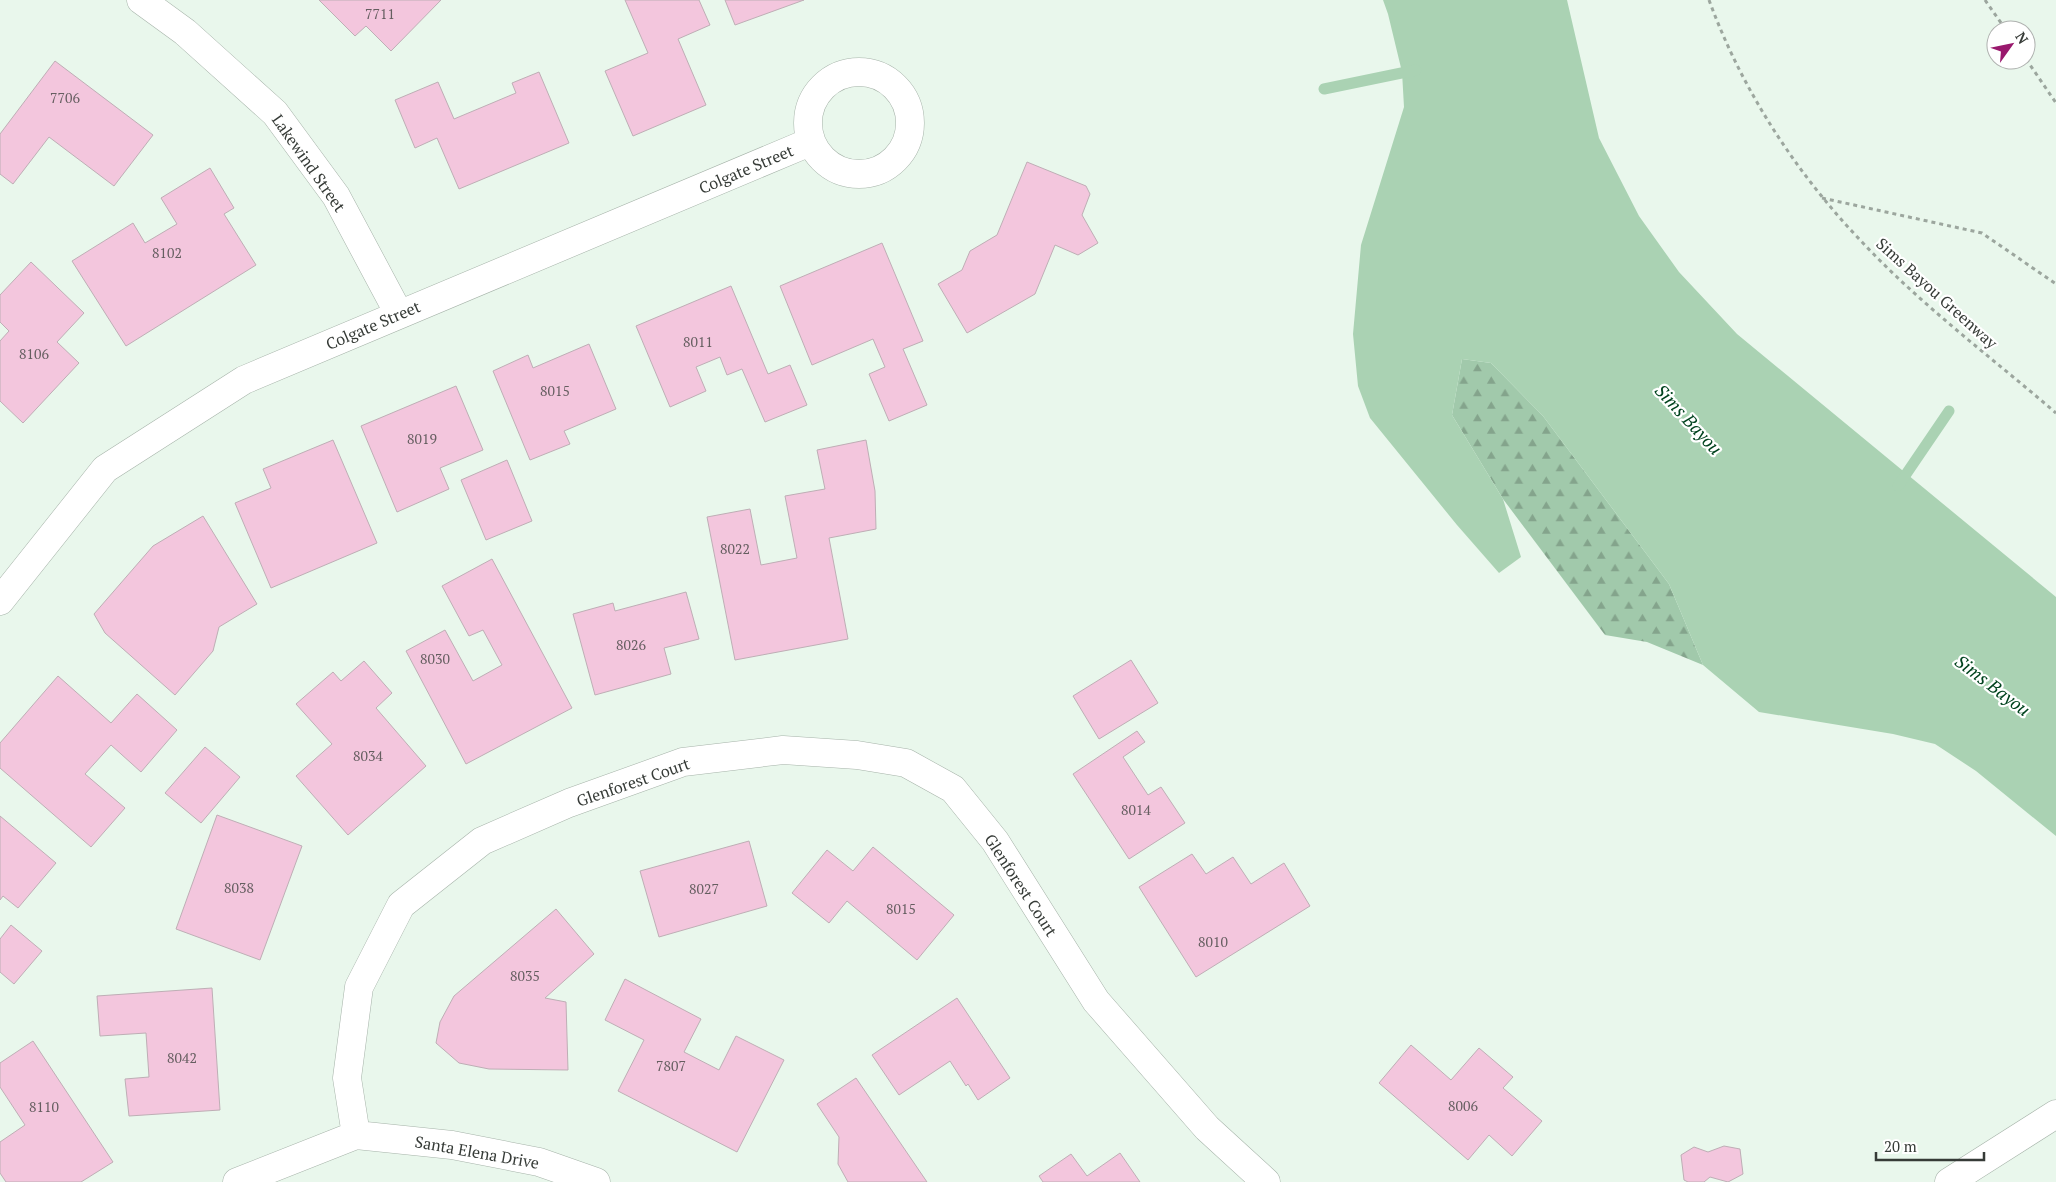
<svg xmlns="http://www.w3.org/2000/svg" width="2056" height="1182" font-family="'PT Serif',serif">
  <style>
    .forest { fill: url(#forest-firs) }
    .water { fill: #aad2b3 }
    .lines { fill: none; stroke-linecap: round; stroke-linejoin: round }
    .stream { stroke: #aad2b3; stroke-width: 11 }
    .building { fill: #f3c6dd; stroke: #beaeb5 }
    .street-casing { stroke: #a6b3a9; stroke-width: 29 }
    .primary-casing { stroke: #a6b3a9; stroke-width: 29 }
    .path { stroke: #9ca69e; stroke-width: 3; stroke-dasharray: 4 4; stroke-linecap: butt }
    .street { stroke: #fff; stroke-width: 28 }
    .primary { stroke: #fff; stroke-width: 28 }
    .labels { text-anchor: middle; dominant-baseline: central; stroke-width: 4.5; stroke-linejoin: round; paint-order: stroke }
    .number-label { font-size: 14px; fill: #655e60 }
    .street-label { font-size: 16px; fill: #363b37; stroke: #fff }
    .water-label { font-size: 18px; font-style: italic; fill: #00431e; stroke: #fff }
  </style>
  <defs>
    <pattern id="forest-firs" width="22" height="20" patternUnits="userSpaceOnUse" patternTransform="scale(1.25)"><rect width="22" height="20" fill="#a1c9ab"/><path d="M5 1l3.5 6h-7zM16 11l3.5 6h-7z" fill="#84a48c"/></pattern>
  </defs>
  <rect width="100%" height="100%" fill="#e9f7ec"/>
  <!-- forest -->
  <path class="forest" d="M1462 359 1491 363 1543 416 1669 584 1703 665 1647 642 1605 635 1503 499 1452 415Z"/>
  <!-- water -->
  <path class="water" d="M1383 0H1567L1599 138 1639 216 1679 272 1737 334 2056 597V836L1976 771 1935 744 1893 734 1759 712 1703 665 1669 584 1543 416 1491 363 1462 359 1452 415 1503 499 1521 557 1499 573 1457 525 1370 418 1358 386 1353 334 1361 245 1404 107 1402 72 1388 14Z"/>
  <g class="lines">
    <!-- stream -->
    <path class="stream" d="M1324 89 1416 70
      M1898 486 1949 411"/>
  </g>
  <!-- building -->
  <path class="building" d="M319 0H441L391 51 366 26 355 36Z
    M625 0H699L710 25 678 39 706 105 633 136 605 71 648 53Z
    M725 0H804L735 25Z
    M55 61 153 135 114 186 49 137 13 184 0 174V134Z
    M539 72 569 143 459 189 437 138 415 148 395 100 438 82 454 119 516 93 512 83Z
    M1027 162 1086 186 1090 194 1082 215 1098 243 1078 255 1055 245 1035 294 967 333 938 284 962 270 970 251 997 235Z
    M210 168 234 208 224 214 256 265 126 346 72 261 133 223 145 243 177 224 161 198Z
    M882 243 923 341 903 349 927 405 889 421 869 374 885 367 873 339 812 365 780 286Z
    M31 262 84 313 57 342 79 363 23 423 0 401V341L9 331 0 322V295Z
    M731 286 768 374 790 365 807 405 765 422 742 369 727 375 720 357 696 367 706 391 670 407 636 326Z
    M589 344 616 409 564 431 570 444 530 460 493 371 528 355 533 368Z
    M456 386 483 450 440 468 449 489 397 512 361 426Z
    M333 440 377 543 271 588 235 503 271 488 263 469Z
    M866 440 875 491 876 529 829 538 848 639 735 660 707 517 750 509 761 565 797 558 785 496 825 489 817 450Z
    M507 460 532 521 486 540 461 480Z
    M203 516 257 604 219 627 213 651 175 695 105 633 94 614 153 546Z
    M492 559 572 708 466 764 406 651 445 630 473 681 502 665 483 630 469 636 442 586Z
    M686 592 699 639 664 648 671 674 595 695 573 614 613 603 615 611Z
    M1131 660 1158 703 1099 739 1073 696Z
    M364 661 392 693 376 708 426 766 348 835 296 776 332 744 296 704 333 672 341 681Z
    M58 676 111 723 137 694 177 730 141 772 111 745 85 774 125 808 91 847 0 768V743Z
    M1137 731 1145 742 1123 757 1148 795 1161 787 1185 823 1129 859 1073 774Z
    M205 747 240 777 201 823 165 793Z
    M217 815 302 846 260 960 176 929Z
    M0 816 56 863 18 908 3 896 0 900Z
    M749 841 767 906 659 937 640 871Z
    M873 847 954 915 917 960 847 901 829 923 792 893 827 850 853 871Z
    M1192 854 1206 874 1233 857 1251 884 1284 863 1310 906 1196 977 1139 887Z
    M556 909 594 954 545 998 566 1002 568 1070 489 1069 459 1063 436 1043 440 1022 454 996Z
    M11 925 42 951 14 984 0 972V939Z
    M625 979 701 1019 684 1052 719 1070 736 1036 784 1060 737 1152 618 1091 644 1040 605 1020Z
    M212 988 220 1110 129 1116 125 1079 149 1077 146 1033 100 1036 97 996Z
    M957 998 1010 1078 978 1100 968 1084 966 1086 950 1061 899 1095 872 1055Z
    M33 1041 113 1162 81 1182H6L0 1173V1142L25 1125 0 1087V1063Z
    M1411 1045 1451 1080 1479 1048 1513 1077 1503 1088 1542 1121 1512 1156 1489 1135 1468 1160 1379 1083Z
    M856 1078 927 1182H848L838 1164 839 1137 817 1104Z
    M1724 1146 1740 1149 1743 1174 1728 1182 1710 1177 1704 1182H1688L1684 1180 1681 1155 1694 1147 1708 1152Z
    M1120 1153 1140 1182H1043L1039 1176 1071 1154 1087 1176Z"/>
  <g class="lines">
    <!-- street casing -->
    <g class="street-casing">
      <path id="street" d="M141 0 185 32 275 113 336 196 399 314
        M808 123a51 51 0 1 1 102 0a51 51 0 1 1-102 0Z
        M0 601 105 469 244 380 810 142
        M356 1135 347 1078 359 987 401 905 482 841 569 803 683 762 783 750 857 755 906 763 953 789 995 841 1096 1001 1207 1128 1266 1182
        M237 1182 356 1135 452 1145 539 1162 596 1182"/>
    </g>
    <!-- primary casing -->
    <g class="primary-casing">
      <path id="primary" d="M1949 1182 2056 1114"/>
    </g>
    <!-- path -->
    <path class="path" d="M1709 0C1742 90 1796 173 1862 242 1921 305 1991 357 2056 413
      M1985 0 2006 30
      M2026 59 2056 103
      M1822 198 1982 233 2056 284"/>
    <!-- street -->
    <use href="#street" class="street"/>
    <!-- primary -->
    <use href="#primary" class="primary"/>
  </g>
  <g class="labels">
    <!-- number labels -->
    <g class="number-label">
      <text x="380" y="13">7711</text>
      <text x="65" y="97">7706</text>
      <text x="167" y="252">8102</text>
      <text x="698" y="341">8011</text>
      <text x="34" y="353">8106</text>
      <text x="555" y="390">8015</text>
      <text x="422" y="438">8019</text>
      <text x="735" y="548">8022</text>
      <text x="631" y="644">8026</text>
      <text x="435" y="658">8030</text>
      <text x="368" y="755">8034</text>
      <text x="1136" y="809">8014</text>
      <text x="239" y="887">8038</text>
      <text x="704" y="888">8027</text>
      <text x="901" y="908">8015</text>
      <text x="1213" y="941">8010</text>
      <text x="525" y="975">8035</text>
      <text x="182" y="1057">8042</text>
      <text x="671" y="1065">7807</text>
      <text x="1463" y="1105">8006</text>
      <text x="44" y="1106">8110</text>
    </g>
    <!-- street labels -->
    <g class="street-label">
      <text transform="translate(309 163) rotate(55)">Lakewind Street</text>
      <text transform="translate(746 169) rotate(-23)">Colgate Street</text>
      <text transform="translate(1937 293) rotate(42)">Sims Bayou Greenway</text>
      <text transform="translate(373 325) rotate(-23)">Colgate Street</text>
      <text transform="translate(633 782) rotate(-19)">Glenforest Court</text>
      <text transform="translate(1021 885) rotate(57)">Glenforest Court</text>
      <text transform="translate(477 1152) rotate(10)">Santa Elena Drive</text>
    </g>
    <!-- water labels -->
    <g class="water-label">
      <text transform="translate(1689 419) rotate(47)">Sims Bayou</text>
      <text transform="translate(1993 685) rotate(37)">Sims Bayou</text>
    </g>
  </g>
  <!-- north arrow -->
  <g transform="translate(2011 45) rotate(57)"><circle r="24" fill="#ffffff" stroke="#afb1af"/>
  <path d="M0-4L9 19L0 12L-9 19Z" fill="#99186d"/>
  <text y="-8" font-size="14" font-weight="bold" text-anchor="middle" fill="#363b37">N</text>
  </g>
  <!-- scale -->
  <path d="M1876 1152v8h108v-8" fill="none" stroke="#363b37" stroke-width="2.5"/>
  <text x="1884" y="1152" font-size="15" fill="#363b37" stroke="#ffffff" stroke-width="4" paint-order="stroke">20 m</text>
</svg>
